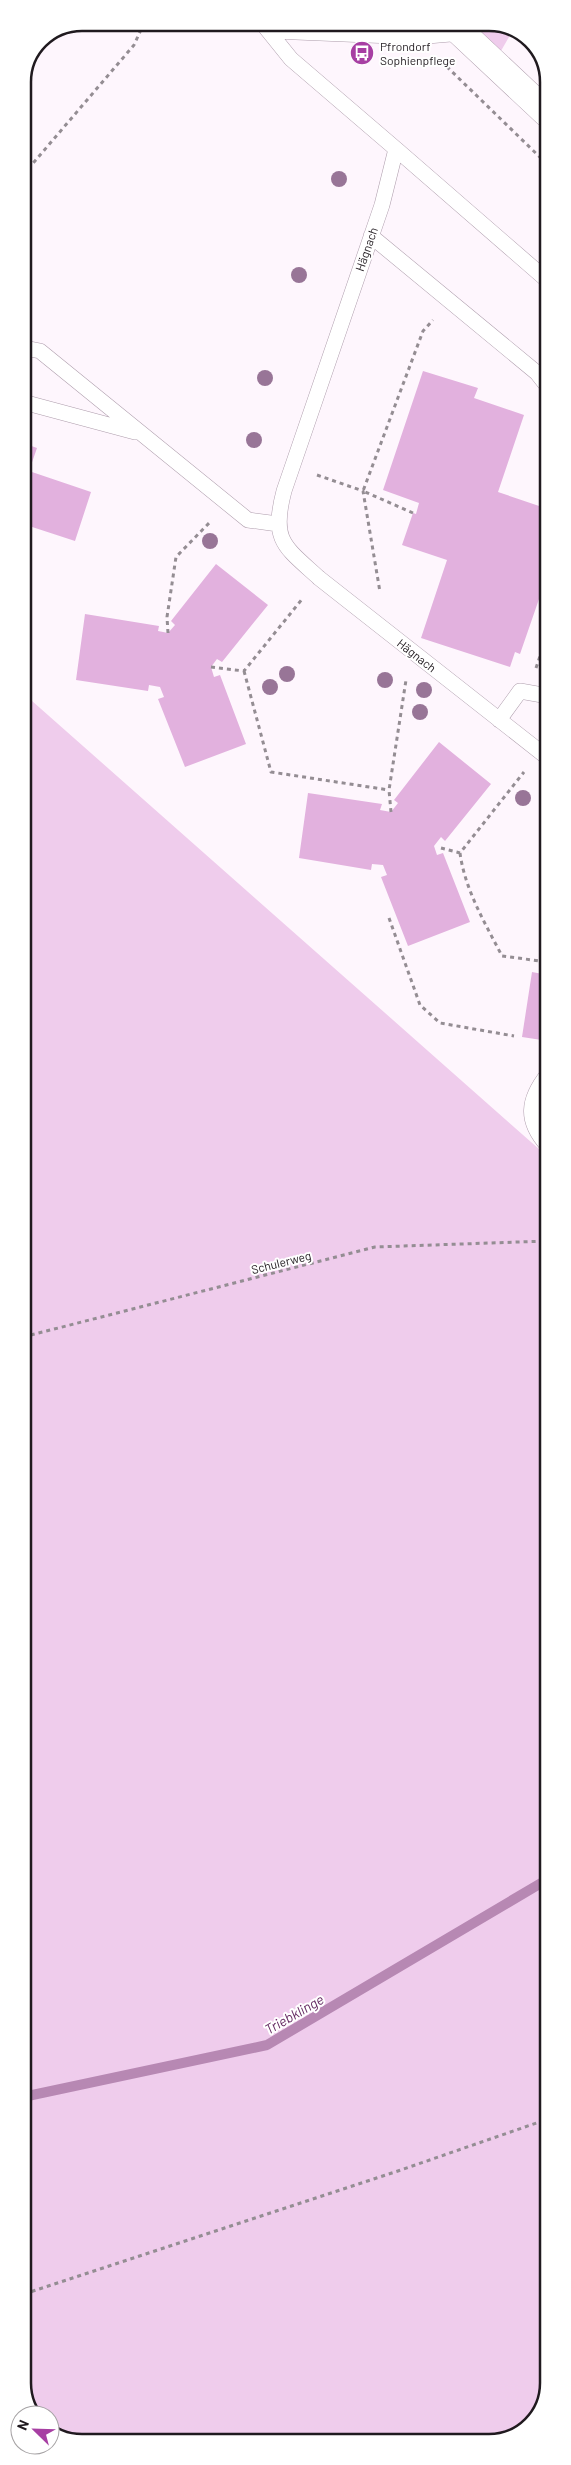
<svg xmlns="http://www.w3.org/2000/svg" width="571" height="2465" font-family="Barlow,sans-serif">
  <style>
    .green { fill: #efccec }
    .lines { fill: none; stroke-linecap: round; stroke-linejoin: round }
    .stream { stroke: #b788b3; stroke-width: 10 }
    .building { fill: #e2b1de }
    .service-casing { stroke: #ae9dac; stroke-width: 16 }
    .tertiary-casing { stroke: #ae9dac; stroke-width: 29 }
    .path { stroke: #948d93; stroke-width: 3; stroke-dasharray: 4 4; stroke-linecap: butt }
    .service { stroke: #fff; stroke-width: 15 }
    .tertiary { stroke: #fff; stroke-width: 28 }
    .tree { fill: #987597 }
    .labels { text-anchor: middle; dominant-baseline: central; stroke-width: 4; stroke-linejoin: round; paint-order: stroke }
    .poi-label { font-size: 12px; fill: #201a1f; stroke: #fff; text-anchor: start }
    .street-label { font-size: 12px; fill: #201a1f; stroke: #fff }
    .water-label { font-size: 14px; font-style: italic; fill: #662c63; stroke: #fff }
    .rim { fill: none; stroke: #201a1f; stroke-width: 2.5 }
  </style>
  <rect width="100%" height="100%" fill="#fef6fd"/>
  <!-- green -->
  <path class="green" d="M451 23H496L513 30 494 63Z
    M23 693 548 1157V2383L534 2422 500 2441 75 2442 50 2431V2415H35L24 2394Z"/>
  <g class="lines">
    <!-- stream -->
    <path class="stream" d="M23 2097 267 2045 548 1879"/>
  </g>
  <!-- building -->
  <path class="building" d="M423 371 478 388 474 398 524 415 498 492 548 509V573L520 654 515 652 510 667 421 638 447 560 402 545 413 513 416 514 419 503 383 490Z
    M23 443 37 448 29 471 91 492 75 541 23 524Z
    M216 564 268 605 222 662 217 659 211 667 214 677 220 675 246 744 185 767 158 699 164 697 160 687 149 685 148 691 76 680 85 614 159 626 158 631 168 633 175 625 171 621Z
    M439 742 491 784 445 841 441 837 434 846 437 855 443 853 470 922 408 946 381 877 387 875 383 865 372 864 371 870 299 858 308 793 382 804 380 810 391 812 398 803 394 800Z
    M532 972 548 975V1041L522 1037Z"/>
  <g class="lines">
    <!-- service casing -->
    <g class="service-casing">
      <path id="service" d="M262 23 291 59 396 149 382 205 284 491C271 541 284 546 319 578L548 758
        M265 25 281 31 296 32 416 37 462 33
        M396 149 548 281
        M371 236 537 373 548 387
        M23 352 30 349 40 351 248 520 278 524
        M23 402 135 432
        M499 720 520 691 548 696
        M548 1074C527 1100 525 1121 548 1146"/>
    </g>
    <!-- tertiary casing -->
    <g class="tertiary-casing">
      <path id="tertiary" d="M451 23 547 113"/>
    </g>
    <!-- path -->
    <path class="path" d="M441 61 547 164
      M23 175 134 45 144 23
      M317 475 363 491 380 592
      M413 513 363 491 423 331 433 320
      M168 633 167 617 176 557 211 521
      M211 667 244 671 303 598
      M536 668 548 632
      M244 671 271 772 389 790
      M391 812 389 790 406 680
      M441 848 460 853 524 772
      M460 853C465 890 485 923 502 956L548 962
      M389 918 420 1005 440 1023 514 1036
      M23 1337 375 1247 548 1241
      M24 2294 395 2172 548 2119"/>
    <!-- service -->
    <use href="#service" class="service"/>
    <!-- tertiary -->
    <use href="#tertiary" class="tertiary"/>
  </g>
  <!-- trees -->
  <g class="tree">
    <circle cx="339" cy="179" r="8"/>
    <circle cx="299" cy="275" r="8"/>
    <circle cx="265" cy="378" r="8"/>
    <circle cx="254" cy="440" r="8"/>
    <circle cx="210" cy="541" r="8"/>
    <circle cx="287" cy="674" r="8"/>
    <circle cx="385" cy="680" r="8"/>
    <circle cx="270" cy="687" r="8"/>
    <circle cx="424" cy="690" r="8"/>
    <circle cx="420" cy="712" r="8"/>
    <circle cx="523" cy="798" r="8"/>
  </g>
  <!-- icons -->
  <defs>
    <g id="bus-disc" transform="scale(1.25)"><circle r="9.5" fill="#a73fa3" stroke="#fff"/><path d="M-5-6H5V4H4V6H2V4H-2V6H-4V4H-5ZM-3.5-4V0h7V-4ZM-3.5 1.2v1.5H-2V1.2ZM2 1.2v1.5H3.5V1.2Z" fill="#fff"/></g>
  </defs>
  <g fill-rule="evenodd">
    <use href="#bus-disc" x="362" y="53"/>
  </g>
  <g class="labels">
    <!-- poi labels -->
    <g class="poi-label">
      <text x="380" y="46">Pfrondorf<tspan x="380" dy="14">Sophienpflege</tspan></text>
    </g>
    <!-- street labels -->
    <g class="street-label">
      <text transform="translate(366 249) rotate(-71)">Hägnach</text>
      <text transform="translate(417 655) rotate(38)">Hägnach</text>
      <text transform="translate(281 1262) rotate(-14)">Schulerweg</text>
    </g>
    <!-- water labels -->
    <g class="water-label">
      <text transform="translate(294 2014) rotate(-30)">Triebklinge</text>
    </g>
  </g>
  <!-- crop -->
  <path d="M0 0H571V2465H0ZM82 31H489A51 51 0 0 1 540 82V2383A51 51 0 0 1 489 2434H82A51 51 0 0 1 31 2383V82A51 51 0 0 1 82 31Z" fill="#fff" fill-rule="evenodd"/>
  <path class="rim" d="M82 31H489A51 51 0 0 1 540 82V2383A51 51 0 0 1 489 2434H82A51 51 0 0 1 31 2383V82A51 51 0 0 1 82 31Z"/>
  <!-- north arrow -->
  <g transform="translate(35 2430) rotate(293)"><circle r="24" fill="#ffffff" stroke="#a6a3a5"/>
  <path d="M0-4L9 19L0 12L-9 19Z" fill="#a73fa3"/>
  <text y="-8" font-size="14" font-weight="bold" text-anchor="middle" fill="#201a1f">N</text>
  </g>
</svg>
